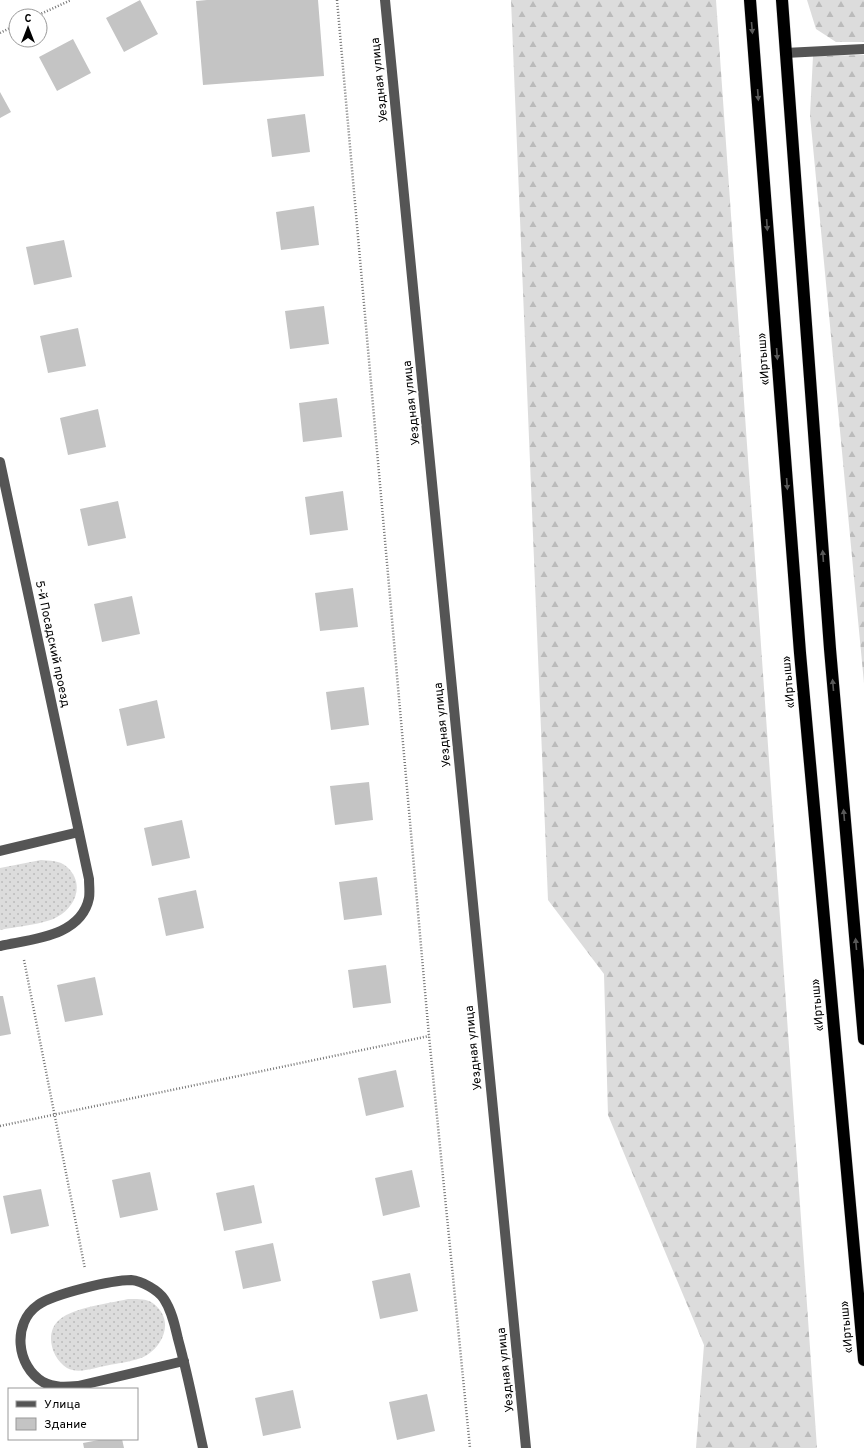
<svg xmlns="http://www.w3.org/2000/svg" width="864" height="1448" font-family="Overpass,sans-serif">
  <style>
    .grass { fill: url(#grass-dots) }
    .forest { fill: url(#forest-firs) }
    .building { fill: #c4c4c4 }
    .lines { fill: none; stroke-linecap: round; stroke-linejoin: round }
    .highway-casing { stroke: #dbdbdb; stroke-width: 13 }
    .path { stroke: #777; stroke-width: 2.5; stroke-dasharray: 1 2; stroke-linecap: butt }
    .minor { stroke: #555; stroke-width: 10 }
    .highway { stroke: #000; stroke-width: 12 }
    .oneway { fill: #595959 }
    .labels { text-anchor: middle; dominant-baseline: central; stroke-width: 4; stroke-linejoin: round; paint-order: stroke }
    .street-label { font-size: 12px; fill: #000; stroke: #fff }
  </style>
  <defs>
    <pattern id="grass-dots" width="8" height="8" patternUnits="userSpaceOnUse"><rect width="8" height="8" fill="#dcdcdc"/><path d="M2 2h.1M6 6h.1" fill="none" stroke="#bbb" stroke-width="1.8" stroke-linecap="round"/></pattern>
    <pattern id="forest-firs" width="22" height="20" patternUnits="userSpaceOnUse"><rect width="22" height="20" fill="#dcdcdc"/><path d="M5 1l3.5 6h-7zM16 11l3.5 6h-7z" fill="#bbb"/></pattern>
  </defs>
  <rect width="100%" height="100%" fill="#fff"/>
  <!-- grass -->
  <path class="grass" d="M41 860C49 861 60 860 67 867 85 883 76 907 57 917 46 924 14 927 0 930V868Z
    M128 1299C136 1299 147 1298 154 1304 174 1320 164 1344 147 1355 136 1362 110 1364 96 1368 86 1370 76 1373 67 1368 52 1359 44 1333 59 1320 74 1307 107 1304 128 1299Z"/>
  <!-- forest -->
  <path class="forest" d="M511 0H716L817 1448H696L704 1345 608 1115 604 974 548 900Z
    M807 0H864V42H836L816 29Z
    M864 55V683L810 115 813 56Z"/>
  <!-- building -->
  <path class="building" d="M140 0 158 34 124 52 106 18Z
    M207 0H318L324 76 203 85 196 1Z
    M73 39 91 73 57 91 39 57Z
    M0 92 11 112 0 118Z
    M305 114 310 152 272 157 267 119Z
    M314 206 319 245 281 250 276 212Z
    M64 240 72 277 34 285 26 247Z
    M324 306 329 344 290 349 285 311Z
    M78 328 86 366 48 373 40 336Z
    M337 398 342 437 303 442 299 403Z
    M98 409 106 447 68 455 60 418Z
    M343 491 348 530 310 535 305 497Z
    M118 501 126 538 88 546 80 509Z
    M353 588 358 627 320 631 315 593Z
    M132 596 140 634 102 642 94 604Z
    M364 687 369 725 331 730 326 692Z
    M157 700 165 738 127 746 119 709Z
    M369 782 373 820 335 825 330 786Z
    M182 820 190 858 152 866 144 828Z
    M377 877 382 915 344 920 339 882Z
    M196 890 204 928 166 936 158 898Z
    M386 965 391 1003 353 1008 348 970Z
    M95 977 103 1015 65 1022 57 985Z
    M0 996H3L11 1034 0 1036Z
    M396 1070 404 1107 366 1116 358 1078Z
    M412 1170 420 1207 383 1216 375 1178Z
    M150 1172 158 1210 120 1218 112 1180Z
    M254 1185 262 1223 224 1231 216 1193Z
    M41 1189 49 1226 11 1234 3 1196Z
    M273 1243 281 1281 243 1289 235 1251Z
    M410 1273 418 1311 380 1319 372 1281Z
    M293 1390 301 1428 263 1436 255 1398Z
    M427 1394 435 1431 397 1440 389 1402Z
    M104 1439H122L124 1448H84L83 1443Z"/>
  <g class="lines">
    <!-- highway casing -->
    <g class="highway-casing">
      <path id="highway" d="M750 0 800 653 864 1360
        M782 0 830 649 864 1039"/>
    </g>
    <!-- path -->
    <path class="path" d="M337 0 429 1036 470 1448
      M36 16 71 0
      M0 33 16 25
      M24 960 85 1269
      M0 1126 429 1036"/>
    <!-- minor -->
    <path class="minor" d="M385 0 526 1448
      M785 53 864 49
      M0 462 89 879C89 885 90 892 89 898 81 937 31 939 0 946
      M0 851 79 832
      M184 1361 78 1386C66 1387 54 1388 43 1382 16 1366 12 1323 38 1305 53 1294 112 1280 131 1280 142 1281 158 1290 164 1299 172 1311 175 1326 178 1339 188 1375 195 1412 203 1448"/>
    <!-- highway -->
    <use href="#highway" class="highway"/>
  </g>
  <!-- one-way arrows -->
  <defs><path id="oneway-solid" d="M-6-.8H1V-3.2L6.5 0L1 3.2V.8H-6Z"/></defs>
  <g class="oneway">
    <use href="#oneway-solid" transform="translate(752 28) rotate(85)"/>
    <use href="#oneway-solid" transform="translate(758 95) rotate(86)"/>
    <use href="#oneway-solid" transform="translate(767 225) rotate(86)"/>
    <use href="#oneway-solid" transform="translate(777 354) rotate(86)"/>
    <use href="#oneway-solid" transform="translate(787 484) rotate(86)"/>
    <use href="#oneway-solid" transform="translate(823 556) rotate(-94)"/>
    <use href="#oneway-solid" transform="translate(833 685) rotate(-95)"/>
    <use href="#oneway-solid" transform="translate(844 815) rotate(-95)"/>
    <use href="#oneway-solid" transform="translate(856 944) rotate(-95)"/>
  </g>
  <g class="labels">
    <!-- street labels -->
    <g class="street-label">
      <text transform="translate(380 80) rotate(-96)">Уездная улица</text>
      <text transform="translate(764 359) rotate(-94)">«Иртыш»</text>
      <text transform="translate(412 403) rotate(-96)">Уездная улица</text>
      <text transform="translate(52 644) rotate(78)">5-й Посадский проезд</text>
      <text transform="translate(789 682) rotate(-95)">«Иртыш»</text>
      <text transform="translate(443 725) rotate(-96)">Уездная улица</text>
      <text transform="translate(818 1005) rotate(-95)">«Иртыш»</text>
      <text transform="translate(474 1048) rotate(-96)">Уездная улица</text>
      <text transform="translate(847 1327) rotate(-95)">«Иртыш»</text>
      <text transform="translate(506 1370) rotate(-96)">Уездная улица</text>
    </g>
  </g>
  <!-- legend -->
  <rect x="8" y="1388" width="130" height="52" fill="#ffffff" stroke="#999999"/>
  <rect x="16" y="1401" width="20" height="6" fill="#555555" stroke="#999999"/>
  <text x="44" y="1408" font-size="12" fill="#000000">Улица</text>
  <rect x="16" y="1418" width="20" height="12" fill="#c4c4c4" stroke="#999999"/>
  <text x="44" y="1428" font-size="12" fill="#000000">Здание</text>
  <!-- north arrow -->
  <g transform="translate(28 28)"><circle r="19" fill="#ffffff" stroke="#999999"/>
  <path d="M0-3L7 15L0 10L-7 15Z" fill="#000000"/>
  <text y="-6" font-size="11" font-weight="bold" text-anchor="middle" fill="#000000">С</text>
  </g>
</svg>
